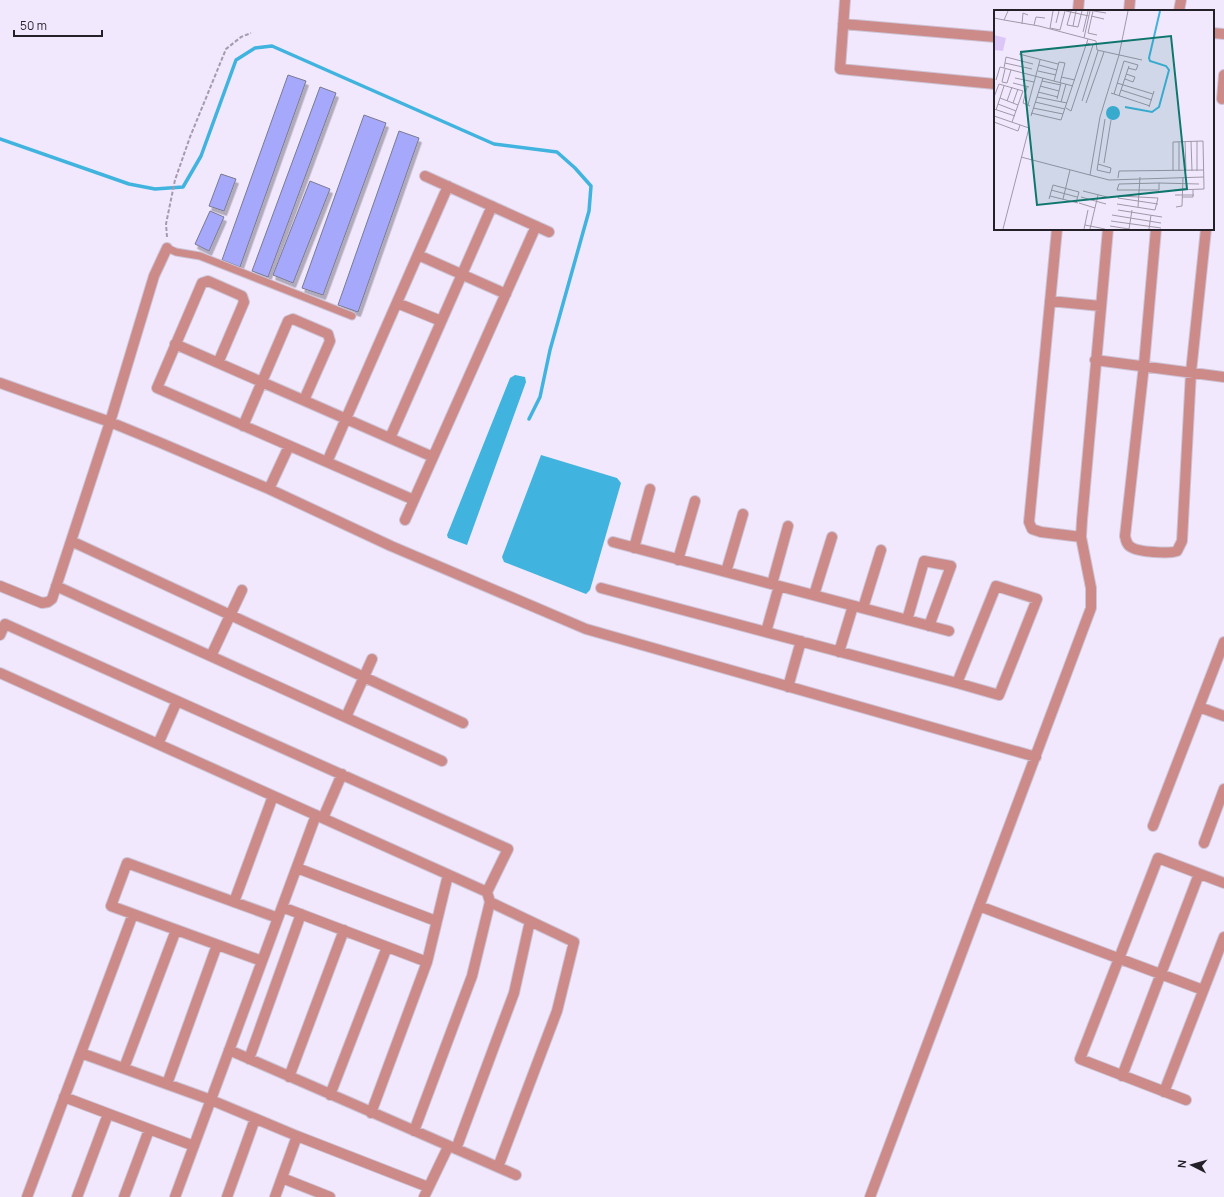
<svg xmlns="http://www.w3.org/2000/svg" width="1224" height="1197" font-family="Manrope,sans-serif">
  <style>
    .water { fill: #40b3df }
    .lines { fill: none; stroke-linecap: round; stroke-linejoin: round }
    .stream { stroke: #40b3df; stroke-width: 3.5 }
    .building { fill: #a6a8fc; stroke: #797a8f; filter: url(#shadow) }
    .lane-casing { stroke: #cdc4d7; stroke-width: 9 }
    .street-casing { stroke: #cdc4d7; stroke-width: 12 }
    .path { stroke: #a49cad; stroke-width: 2; stroke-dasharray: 4 2; stroke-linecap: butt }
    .lane { stroke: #cc8b89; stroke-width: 7 }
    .street { stroke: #cc8b89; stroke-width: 10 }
    .inset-river { fill: none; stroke: #40b3df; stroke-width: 2 }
    .inset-road { fill: none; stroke: #a098a8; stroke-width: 1 }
    .view { fill: #0f766e; fill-opacity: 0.15; stroke: #0f766e; stroke-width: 2 }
    .inset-edge { fill: none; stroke: #242028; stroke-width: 2 }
  </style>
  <defs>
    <filter id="shadow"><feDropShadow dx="2.5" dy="4.5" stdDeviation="0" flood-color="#0004"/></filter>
  </defs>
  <rect width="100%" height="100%" fill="#f2e8fe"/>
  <!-- water -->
  <path class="water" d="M515 375 525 377 526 382 467 545 448 538 447 535 510 378Z
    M541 455 617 478 621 483 590 590 586 594 504 562 502 557Z"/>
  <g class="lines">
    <!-- stream -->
    <path class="stream" d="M0 139 129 184 155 189 183 187 201 156 236 60 255 48 272 46 494 144 557 152 575 168 591 186 589 211 550 350 540 397 529 419"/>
  </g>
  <!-- building -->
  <path class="building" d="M288 75 306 81 240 267 222 260Z
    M320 87 336 93 268 277 252 271Z
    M364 115 386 123 323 295 302 288Z
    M399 131 419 138 358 312 338 305Z
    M221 174 236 179 224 211 209 206Z
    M310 181 330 189 293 283 273 275Z
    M210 211 224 217 209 251 195 244Z"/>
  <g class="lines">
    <!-- lane casing -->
    <g class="lane-casing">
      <path id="lane" d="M167 248 176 252 200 256 352 316"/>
    </g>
    <!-- street casing -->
    <g class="street-casing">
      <path id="street" d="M845 0 840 69 995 84
        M1078 11 1079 0
        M1129 11 1130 0
        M1179 11 1181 0
        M843 24 995 37
        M1213 33 1224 34
        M1222 99 1224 75
        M425 176 549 232
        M1057 229 1029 522 1032 529 1041 532 1081 537
        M1156 229 1144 365 1125 536C1126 541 1127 545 1131 547 1137 552 1170 554 1177 551L1182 541 1191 372 1206 229
        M418 255 506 294
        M1050 301 1100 306
        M397 303 441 321
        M175 344 433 457
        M1095 360 1224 377
        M218 363 244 302 242 296 208 281 202 283 157 388 414 500
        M0 383 110 422 161 443 269 489 391 546 586 629 1036 757
        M243 426 288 321 293 319 328 334 330 341 304 400
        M390 438 492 206
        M327 462 448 186
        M269 489 289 446
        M405 520 536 226
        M71 541 463 723
        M613 542 949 631
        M634 548 650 489
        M678 560 695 501
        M726 572 743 514
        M772 584 788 526
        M0 586 42 603 48 602 52 599 110 422 154 276 167 248
        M56 586 442 761
        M601 588 957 683 999 695 1037 599 996 586 957 683
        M814 595 832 537
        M863 608 881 550
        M907 620 924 561 951 566 929 626
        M766 632 779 586
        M0 635 5 624 508 849 487 892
        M839 652 853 606
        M211 656 242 590
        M0 673 487 892 490 902 574 942 557 1011 498 1167
        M788 687 801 641
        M1199 707 1224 716
        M346 717 372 659
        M158 744 177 701
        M323 818 342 774
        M1153 826 1224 642
        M1204 843 1224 789
        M297 868 436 921
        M234 902 273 796
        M979 906 1203 990
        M282 907 427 962
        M262 961 111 906 127 863 278 918
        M229 1050 516 1175
        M81 1053 211 1100 297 1136 428 1187
        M249 1059 301 914
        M124 1068 176 930
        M1122 1076 1199 874
        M289 1077 344 930
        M167 1084 217 945
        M1164 1092 1224 937
        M330 1095 387 947
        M64 1097 194 1146
        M1186 1100 1080 1059 1158 858 1224 883
        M371 1113 427 962 448 875
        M414 1131 472 976 490 902
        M456 1149 514 993 530 921
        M282 1178 330 1197
        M27 1197 133 914
        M77 1197 108 1114
        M124 1197 149 1130
        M175 1197 316 815
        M227 1197 255 1119
        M275 1197 297 1136
        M424 1197 448 1147
        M870 1197 1091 608V588L1081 537 1082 520 1108 229"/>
    </g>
    <!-- path -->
    <path class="path" d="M167 237 166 224 175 180 190 137 226 49 241 37 251 33"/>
    <!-- lane -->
    <use href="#lane" class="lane"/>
    <!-- street -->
    <use href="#street" class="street"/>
  </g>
  <!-- overview -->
  <g transform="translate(994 10)">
    <rect width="220" height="220" fill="#f2e8fe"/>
    <path d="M0 25 12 28 9 41 0 40Z" fill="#dcc6f7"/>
    <path d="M112 103a7 7 0 1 1 14 0a7 7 0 1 1-14 0Z" fill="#40b3df"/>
    <path class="inset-river" d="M131 97 158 102 165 97 175 60 172 56 156 51 155 48 166 1"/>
    <path class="inset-road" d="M59 1 56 18 66 20 71 1M72 1 95 6M77 1 73 15 84 17 88 1M99 1 94 23 103 25M100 1 112 3M97 6 110 9M0 8 10 10 14 1M10 10 45 16 102 31 103 40 148 50M62 13 65 1M28 14 29 3 34 5M40 15 42 7 51 8M79 16 82 1M89 22 94 1M90 28 96 1M25 44 64 54M11 53 38 59M45 55 63 60M10 58 12 47 39 54M11 59 8 72 13 73 17 60M44 61 62 65M67 67 81 70M21 68 40 72M131 69 139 72 141 67 132 64M2 70 6 57 79 76M48 71 67 75M60 71 65 52 71 53 66 73M19 73 35 77M123 73 159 84M46 76 65 81M33 77 29 93 36 96M127 80 158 90M44 82 64 87M117 83 156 96M120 84 130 51 144 55 142 60 134 58M125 86 135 56M0 87 5 74 29 81 18 112M43 87 73 93M6 88 24 95M63 89 67 73M13 91 18 77M88 91 104 41M41 92 71 99M67 92 72 74M19 93 24 79M92 93 110 42M4 94 22 101M34 95 46 50M155 97 160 81M39 98 69 104M72 98 77 101 99 35 93 33M0 99 21 106M2 100 10 76M37 103 67 110 94 29M0 106 35 118 9 219M37 106 49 68M0 112 24 121 26 115M191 131 192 161M197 131 198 161M203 131V161M185 132V161M27 147 115 170 210 167M110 153 117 110M104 154 117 158 116 163 103 160 104 154 111 109M179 161V132L209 131 210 179 181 180M96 165 106 107 125 45 134 1M124 168 125 161 210 160M165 173V180H123L125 174 165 173 205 174M57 180 83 187M89 181 113 187M181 185H200M56 186 84 193M87 187 112 194M188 187H199V180M124 188 164 194M55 189 59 175 85 182 82 193M69 189 76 160M85 193 101 198M123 194 161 200 164 188 125 186 124 188M144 197 146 167M182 197 188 196 189 167M124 200 168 207M118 205 167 213M117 211 167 218M91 215 111 219M116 216 135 219M90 219 94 200M96 219 104 185M135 219 138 200M155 219 157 205"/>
    <path class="view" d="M177 26 193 179 43 195 27 42Z"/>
    <rect width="220" height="220" class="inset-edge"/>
  </g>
  <!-- north arrow -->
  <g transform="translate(1192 1165) rotate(276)" stroke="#f2e8fe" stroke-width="3" paint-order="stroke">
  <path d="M0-3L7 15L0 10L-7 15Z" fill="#242028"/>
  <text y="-6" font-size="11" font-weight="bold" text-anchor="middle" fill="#242028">N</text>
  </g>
  <!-- scale -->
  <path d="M14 30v6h88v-6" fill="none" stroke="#242028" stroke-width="2"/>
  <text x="20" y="30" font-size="12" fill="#242028" stroke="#f2e8fe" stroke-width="3" paint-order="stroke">50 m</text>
</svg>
